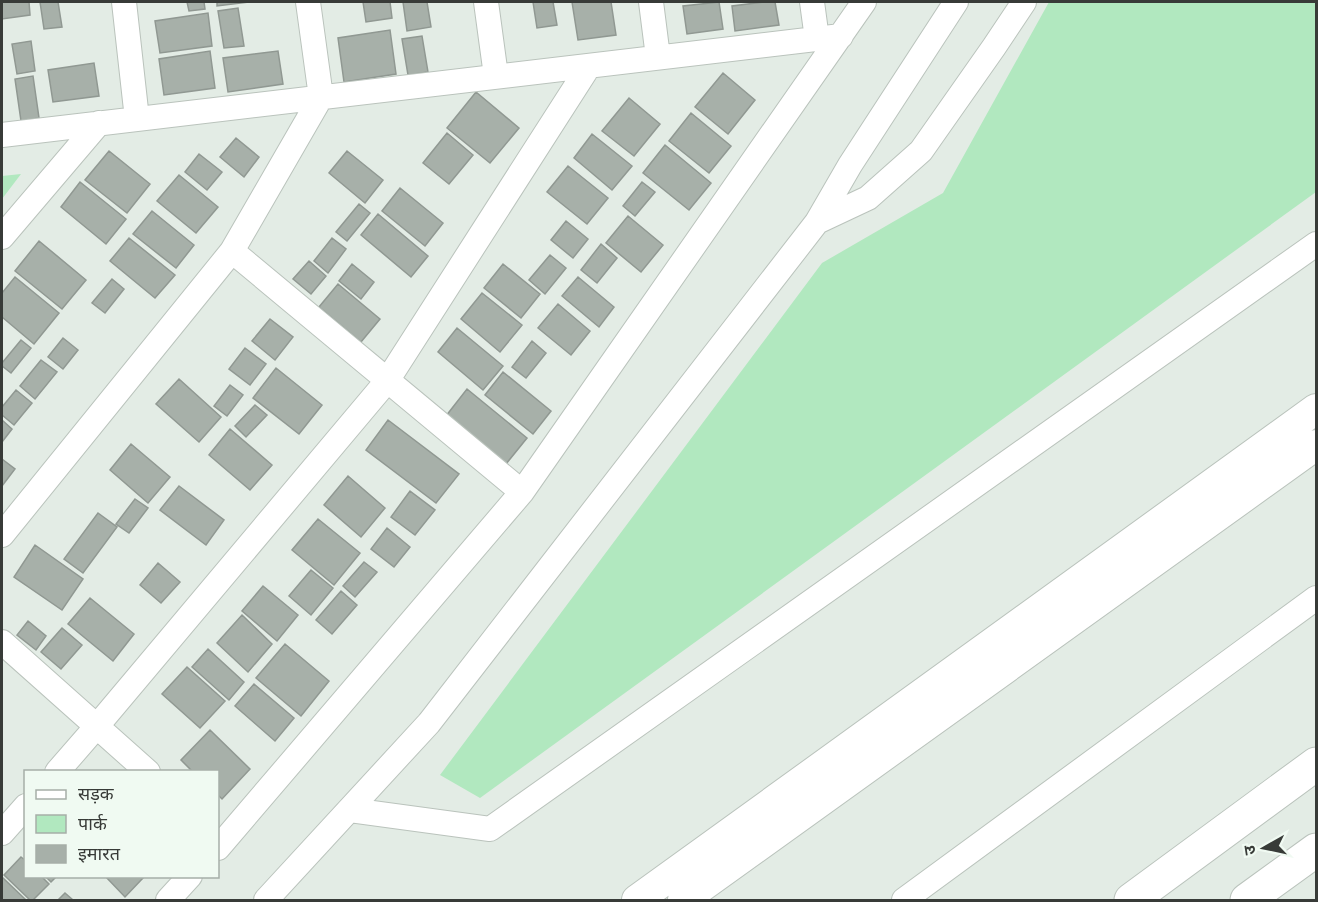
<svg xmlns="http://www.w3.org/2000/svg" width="1318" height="902" font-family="'Crimson Pro','Noto Sans Devanagari',serif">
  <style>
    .green { fill: #b1e8bf }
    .building { fill: #a7b0a9; stroke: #909892; stroke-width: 1.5 }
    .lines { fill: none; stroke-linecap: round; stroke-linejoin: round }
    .minor-casing { stroke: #bac3bc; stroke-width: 26 }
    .major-casing { stroke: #bac3bc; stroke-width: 32 }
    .highway-casing { stroke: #bac3bc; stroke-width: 35 }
    .minor { stroke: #fff; stroke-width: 24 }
    .major { stroke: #fff; stroke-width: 30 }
    .highway { stroke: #fff; stroke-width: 33 }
  </style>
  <rect width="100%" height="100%" fill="#e3ece5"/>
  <!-- green -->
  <path class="green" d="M1049 2H1316V192L480 798 440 775 822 263 943 193Z
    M21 174 2 199V176Z"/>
  <!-- building -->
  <path class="building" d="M2 2H29L30 15 2 19Z
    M40 2H58L62 27 44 29Z
    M187 2H204L205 9 189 11Z
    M217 2H249L217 6Z
    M363 2H390L392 18 366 22Z
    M403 2H427L431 27 407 31Z
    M533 2H553L557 25 537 28Z
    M572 2H611L616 35 578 40Z
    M719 2 723 29 687 34 683 6Z
    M764 2H775L779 25 735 31 732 6Z
    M238 8 244 46 224 48 218 11Z
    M208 13 212 46 160 53 155 21Z
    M390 30 396 74 344 82 338 38Z
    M422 36 428 72 408 75 402 39Z
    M31 41 35 71 17 74 12 44Z
    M210 51 215 88 164 95 159 59Z
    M278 51 283 84 228 92 223 58Z
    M94 63 99 96 53 102 48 70Z
    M723 73 755 100 728 134 695 107Z
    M33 76 39 118 21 121 15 79Z
    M476 92 519 128 490 163 447 128Z
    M629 98 660 124 634 156 602 131Z
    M691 113 731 146 709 173 669 141Z
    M447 133 473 155 449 184 423 163Z
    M592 134 632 166 612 190 574 158Z
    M236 138 259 157 244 177 220 157Z
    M665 145 711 183 689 210 643 173Z
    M109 151 150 184 127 213 85 180Z
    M347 151 383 180 365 203 329 173Z
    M199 154 222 172 207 190 185 172Z
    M568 166 608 198 587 224 547 192Z
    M179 175 218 207 196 233 157 201Z
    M80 182 126 219 106 244 61 207Z
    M642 182 655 192 635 216 623 206Z
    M400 188 443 223 425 246 382 211Z
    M359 204 370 213 347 241 336 232Z
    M152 211 194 245 176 268 133 234Z
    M378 214 428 256 411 277 361 235Z
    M628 216 663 245 641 272 606 243Z
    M566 221 588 239 573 258 551 240Z
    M129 238 175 275 155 298 110 261Z
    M332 238 346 249 328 273 314 261Z
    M39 241 86 280 62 309 15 271Z
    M601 244 617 258 597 283 581 270Z
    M550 255 566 268 545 294 529 280Z
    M309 261 326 276 311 294 293 279Z
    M352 264 374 282 361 299 339 281Z
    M503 264 540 294 521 318 484 288Z
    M15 277 59 313 34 344 2 317V293Z
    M578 277 614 307 599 327 562 296Z
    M112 279 124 289 105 313 92 303Z
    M338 284 380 319 361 342 319 307Z
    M482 293 522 325 500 352 461 319Z
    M558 304 590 331 571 355 538 328Z
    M270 319 293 337 275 360 252 341Z
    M457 328 503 366 483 390 438 352Z
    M63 338 78 350 63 369 48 357Z
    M21 340 31 348 11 373 2 366V363Z
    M532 341 546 353 526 378 512 367Z
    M245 348 266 364 250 385 229 369Z
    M41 360 57 372 35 399 20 386Z
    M276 368 322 405 299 434 253 398Z
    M503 372 551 411 533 434 485 395Z
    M179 379 221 417 199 442 156 404Z
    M230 385 243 395 227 416 214 406Z
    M467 389 527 438 506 464 446 416Z
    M16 390 32 403 14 425 2 415V407Z
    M255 405 267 415 246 437 235 426Z
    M2 420 12 429 2 442Z
    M388 420 459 474 436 503 366 450Z
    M230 429 272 465 250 490 209 455Z
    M131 444 170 477 148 503 110 470Z
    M2 459 15 469 2 486Z
    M348 476 385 508 361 537 324 505Z
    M179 486 224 520 206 545 160 510Z
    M410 491 435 510 415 535 391 517Z
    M135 499 148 508 129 533 116 524Z
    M98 513 117 527 83 573 64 559Z
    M318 519 360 553 334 585 292 550Z
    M387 528 410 547 394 567 371 549Z
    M35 545 83 579 62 610 14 577Z
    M364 562 377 572 355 597 343 586Z
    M158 563 180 582 161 603 140 585Z
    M311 570 333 588 311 615 289 596Z
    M263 586 298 615 277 641 242 611Z
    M341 591 357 605 332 634 316 620Z
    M90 598 134 634 113 661 68 624Z
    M242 615 272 644 248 672 217 643Z
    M28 621 46 636 36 650 17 635Z
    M62 628 82 645 61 669 41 652Z
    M285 644 329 681 301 716 256 678Z
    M208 649 244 682 229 700 192 667Z
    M187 667 225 701 200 728 162 694Z
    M254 684 294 718 275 741 235 706Z
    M210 730 250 769 222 799 218 795V772H193L181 760Z
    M21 857 26 861V876H41L49 884 33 900H30L4 875Z
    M45 876H57L51 882Z
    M105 876H141L143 878 125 897Z
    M2 877 26 900H2Z
    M65 893 73 900H58Z"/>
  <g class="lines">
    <!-- minor casing -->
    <g class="minor-casing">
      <path id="minor" d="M124 2 137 119
        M486 2 496 76
        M651 2 658 57
        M812 2 817 39
        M2 135 841 36
        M817 222 868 198 921 151 994 47 1024 2
        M2 237 99 123
        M232 251 522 492
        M2 535 232 251 321 97 308 2
        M2 642 148 772
        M57 772 97 726 387 381 589 66
        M350 810 490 829 1316 244
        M2 833 26 806
        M218 848 522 492 864 2
        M168 900 190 876
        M266 900 429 723 817 222 850 165 956 2
        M904 900 1316 598"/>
    </g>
    <!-- major casing -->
    <g class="major-casing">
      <path id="major" d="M637 900 1316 409
        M683 900 1316 445"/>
    </g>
    <!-- highway casing -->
    <g class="highway-casing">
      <path id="highway" d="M1131 900 1316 764
        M1247 900 1316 850"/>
    </g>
    <!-- minor -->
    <use href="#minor" class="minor"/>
    <!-- major -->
    <use href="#major" class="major"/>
    <!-- highway -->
    <use href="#highway" class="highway"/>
  </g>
  <!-- border -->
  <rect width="1318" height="902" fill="none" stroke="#383b38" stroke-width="6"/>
  <!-- legend -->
  <rect x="24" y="770" width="195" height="108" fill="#f0faf2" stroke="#a6aea8" stroke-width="1.5"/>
  <rect x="36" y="790" width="30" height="9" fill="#ffffff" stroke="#a6aea8" stroke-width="1.5"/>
  <text x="78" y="800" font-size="18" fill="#383b38">सड़क</text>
  <rect x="36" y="815" width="30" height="18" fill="#b1e8bf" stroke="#a6aea8" stroke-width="1.5"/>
  <text x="78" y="830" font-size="18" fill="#383b38">पार्क</text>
  <rect x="36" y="845" width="30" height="18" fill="#a7b0a9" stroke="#a6aea8" stroke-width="1.5"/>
  <text x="78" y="860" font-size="18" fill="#383b38">इमारत</text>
  <!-- north arrow -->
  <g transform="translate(1264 848) rotate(261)" stroke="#f0faf2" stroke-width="4.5" paint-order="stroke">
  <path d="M0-4.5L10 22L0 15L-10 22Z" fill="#383b38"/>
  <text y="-9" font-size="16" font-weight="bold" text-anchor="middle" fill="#383b38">उ</text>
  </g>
</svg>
